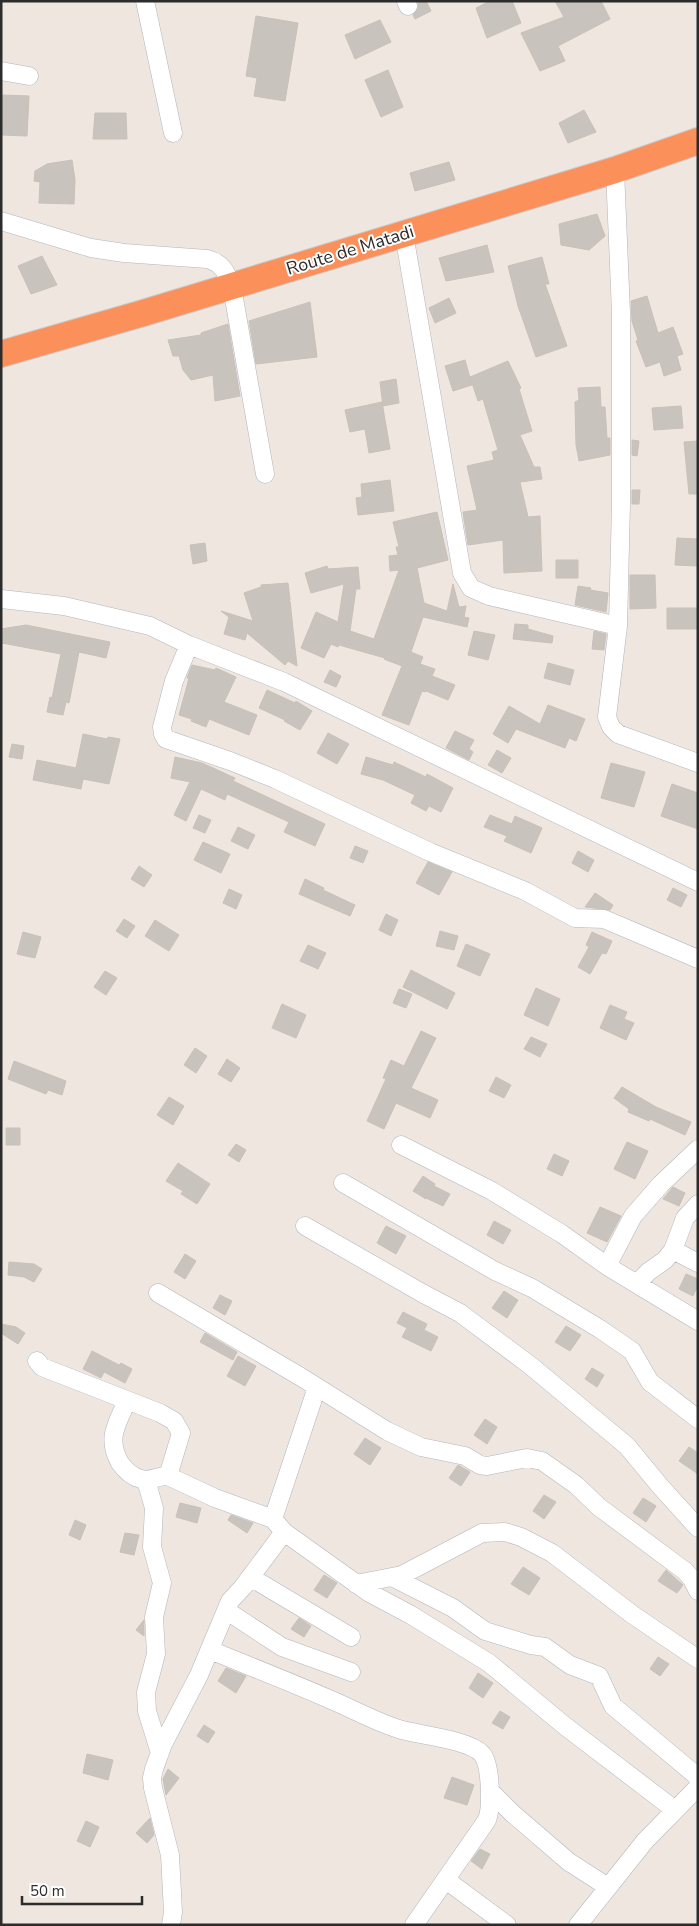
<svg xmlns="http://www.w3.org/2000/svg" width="699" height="1926" font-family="'Nunito Sans',sans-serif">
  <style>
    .building { fill: #c9c3be; stroke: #c9c1b8 }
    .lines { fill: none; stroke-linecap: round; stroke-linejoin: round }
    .minor-casing { stroke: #b2b6bf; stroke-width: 19 }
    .highway-casing { stroke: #c8c8c8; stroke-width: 28 }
    .minor { stroke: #fff; stroke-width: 18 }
    .highway { stroke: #fc905b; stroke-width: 26 }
    .labels { text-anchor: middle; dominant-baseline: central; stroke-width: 4; stroke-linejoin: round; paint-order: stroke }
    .street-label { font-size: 18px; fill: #2c2c2c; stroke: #fff }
  </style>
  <rect width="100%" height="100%" fill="#eee6df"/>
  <!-- building -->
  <path class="building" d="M418 1H426L431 11 415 19 413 15 418 8Z
    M490 1H512L521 23 487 38 476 8Z
    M555 1H601L610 19 558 46 565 61 540 71 521 33 564 17Z
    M256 16 298 23 285 101 254 96 257 78 246 76Z
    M380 20 391 42 355 59 345 35Z
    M388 70 403 107 381 117 365 80Z
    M1 95 29 96 27 136 1 135Z
    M584 110 596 132 568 143 559 123Z
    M95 113H126L127 139H93Z
    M72 160 75 180 74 204 39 203 40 182 34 181 35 171 47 164Z
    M449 162 455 180 415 191 410 173Z
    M597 214 605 236 589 250 561 245 559 224Z
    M487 245 494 272 446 281 439 258Z
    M42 256 57 285 31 294 18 266Z
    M542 257 549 284H545L567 346 536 357 518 306 508 266Z
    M647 296 658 333 673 327 683 354 677 356 681 370 664 376 660 362 646 367 636 341 638 340 632 321 631 301Z
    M449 298 456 313 435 323 429 308Z
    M310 302 317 357 256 364 249 321Z
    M228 324 240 396 215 401 213 375 191 380 183 370 179 356H173L168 340 201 335V333Z
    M465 360 472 385 453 391 445 366Z
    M508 361 521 388 519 389 532 431 520 435 534 467H540L542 479 520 482 528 517 540 516 542 571 504 573 503 540 468 545 464 519 463 512 477 510 467 466 494 460 492 452 498 450 483 399 478 401 470 377Z
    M396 379 399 403 383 406 380 382Z
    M600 387 601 407H605L607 438H610V455L579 461 576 445 575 402 579 400 578 388Z
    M382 402 390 449 369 453 365 429 350 432 345 410Z
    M681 406 683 428 654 430 652 408Z
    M632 440 639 441 637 456 632 455Z
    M698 441V494H689L684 442Z
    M390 480 394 511 358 515 356 498 362 497 361 484Z
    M632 490H640L639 504H632Z
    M437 512 448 560 417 568 424 603 447 611 453 584 459 607 466 606 464 617 469 618 467 627 423 617 411 652 423 657 420 664 435 669 432 676 455 685 448 700 426 691 425 692 422 691 409 725 382 715 402 666 384 659 385 658 339 645 338 647 331 644 324 658 301 648 316 612 338 622 344 584 311 593 305 573 327 566 328 569 358 567 360 589H356L350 631 374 639 399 570 390 571 389 556 398 555 396 547H399L393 522Z
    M677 538 698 539V566L675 565Z
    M205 543 207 561 193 564 190 545Z
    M556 560H578V578H556Z
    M630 575H655L656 608 630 609Z
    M288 583 290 600H287L290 601 297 666 288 661 285 665 247 633 245 640 224 634 229 617 221 611 253 621 244 593 261 587V585Z
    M578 586 591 588 590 590 608 593 606 612 575 605Z
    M667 608H698V629H667Z
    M515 624 528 625V629L553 636 552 643 513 639Z
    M26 625 110 642 106 658 79 652 69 703 66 702 63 715 47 712 50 697 52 698 61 654 2 643 1 629Z
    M474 631 495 635 488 660 468 655Z
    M594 631 606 634 604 650 592 649Z
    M548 663 574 670 570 685 544 678Z
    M192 665 215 670 216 668 236 677 224 702 257 715 249 735 209 719 206 727 191 721 192 719 179 715 189 678H187Z
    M330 670 341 676 336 687 324 682Z
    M267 690 295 703 296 701 312 711 300 730 284 721 285 720 259 708Z
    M548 705 585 719 576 741 569 738 565 748 516 729 508 743 493 734 509 706 540 724Z
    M455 731 474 740 469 749 473 752 469 760 446 748Z
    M328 733 349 744 337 764 317 753Z
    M83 734 107 739 108 737 120 739 109 784 83 779 81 789 33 780 37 760 76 768Z
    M12 744 24 746 22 759 9 757Z
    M497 750 511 758 502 773 488 765Z
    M175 757 202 763 235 778 233 781 325 824 315 846 284 832 289 822 227 794 225 800 201 789 186 821 174 815 190 782 171 778Z
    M366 757 393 765 394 762 426 777 427 774 453 788 441 812 429 806 426 811 411 803 415 795 383 780 361 774Z
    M611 763 645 772 634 807 601 798Z
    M672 784 698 793V829L661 816Z
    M199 815 211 820 205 833 193 828Z
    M490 815 512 824 515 816 542 828 531 853 504 841 507 836 484 827Z
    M238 827 255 835 248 849 231 841Z
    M203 842 230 854 221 873 194 860Z
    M355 846 368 851 363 863 350 858Z
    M578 851 594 860 588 872 572 863Z
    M428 862 452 872 439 895 416 883Z
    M139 866 152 875 144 887 131 879Z
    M305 879 324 888 323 890 355 905 350 916 299 894Z
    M673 888 687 895 681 907 667 900Z
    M229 889 242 895 236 909 223 903Z
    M595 893 613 905 610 910 585 907Z
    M386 914 398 920 391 936 379 930Z
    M124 919 135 926 127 938 116 931Z
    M155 920 179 935 169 951 145 936Z
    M440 931 458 936 454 950 436 946Z
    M23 932 41 937 35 958 17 954Z
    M592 932 612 941 606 954 602 953 590 974 578 967 589 947 586 945Z
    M466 944 490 954 480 976 457 966Z
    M308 945 326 953 318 969 300 961Z
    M411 970 455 993 447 1009 403 987Z
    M105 971 117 978 106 995 94 987Z
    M536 988 560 999 548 1026 524 1015Z
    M399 989 412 994 406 1008 393 1003Z
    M282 1004 306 1015 296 1038 272 1028Z
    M610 1005 627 1012 624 1019 634 1023 626 1040 600 1028Z
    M421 1031 436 1038 411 1088 438 1100 430 1118 396 1103 384 1129 367 1121 386 1079 383 1078 391 1060 404 1066Z
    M531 1037 547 1044 540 1057 524 1049Z
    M195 1048 207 1056 196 1073 184 1065Z
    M227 1059 240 1068 231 1082 218 1074Z
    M14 1061 66 1081 62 1095 48 1090 46 1094 8 1079Z
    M496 1077 511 1085 504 1098 489 1091Z
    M622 1087 656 1107 691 1122 685 1135 650 1119 649 1121 628 1112 629 1109 614 1098Z
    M169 1097 184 1106 173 1125 157 1115Z
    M6 1128H20V1145H6Z
    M627 1142 648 1151 635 1179 614 1169Z
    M236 1144 246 1150 239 1162 228 1155Z
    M554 1154 569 1161 562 1176 547 1169Z
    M178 1163 210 1184 197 1204 181 1194 183 1191 166 1181Z
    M423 1176 435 1184 434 1186 450 1194 443 1206 426 1198V1199L413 1191Z
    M673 1187 685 1193 679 1206 663 1199Z
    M600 1207 621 1216 607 1242 587 1233Z
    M494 1221 511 1230 503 1244 487 1235Z
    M386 1226 406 1236 396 1254 377 1243Z
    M185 1254 196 1261 185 1279 174 1272Z
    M9 1262 34 1264 42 1269 34 1282 24 1277 8 1275Z
    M686 1274 698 1279V1285L693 1296 679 1289Z
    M504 1291 518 1300 507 1318 492 1308Z
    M220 1295 232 1301 225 1315 213 1308Z
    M403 1312 427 1324 424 1330 438 1337 431 1351 402 1337 407 1328 397 1323Z
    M1 1324 16 1327 25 1333 18 1344 1 1333Z
    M566 1326 581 1335 570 1351 555 1342Z
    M205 1333 237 1352 233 1360 200 1342Z
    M92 1351 119 1365 121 1363 132 1369 125 1383 104 1372 101 1378 83 1369Z
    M238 1356 256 1366 245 1386 227 1376Z
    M592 1368 604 1375 597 1387 585 1379Z
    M485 1419 497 1427 487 1444 474 1435Z
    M365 1438 381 1448 370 1465 354 1454Z
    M689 1447 698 1453V1474L679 1461Z
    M458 1465 470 1472 461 1486 449 1478Z
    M544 1495 556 1502 544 1519 533 1511Z
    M643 1498 656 1506 646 1522 633 1513Z
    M180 1503 201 1508 197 1523 176 1517Z
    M231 1515 253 1523 247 1533 228 1520Z
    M75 1520 86 1525 80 1540 69 1535Z
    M125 1533 139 1535 134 1555 120 1552Z
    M523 1567 540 1578 529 1595 511 1584Z
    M666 1570 683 1585 677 1593 658 1581Z
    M324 1575 337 1583 327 1598 314 1590Z
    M299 1618 311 1626 304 1637 291 1629Z
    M144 1620V1636L136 1630Z
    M658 1657 669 1664 660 1676 650 1669Z
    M226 1668 246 1676 236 1693 218 1681Z
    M478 1673 493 1683 483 1698 469 1688Z
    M500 1711 510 1717 503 1729 492 1723Z
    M204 1725 215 1732 208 1743 197 1736Z
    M87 1754 113 1760 108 1780 83 1773Z
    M168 1769 179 1778 166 1795 163 1779Z
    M452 1777 474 1785 467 1805 444 1798Z
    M150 1818 154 1835 147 1843 136 1833Z
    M86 1821 99 1827 90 1847 77 1841Z
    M480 1849 490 1854 482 1869 471 1861Z"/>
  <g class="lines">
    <!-- minor casing -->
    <g class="minor-casing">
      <path id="minor" d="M145 1 173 133
        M406 1 408 6
        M1 71 29 76
        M615 170 621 313V504L618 626 607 717 611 727 618 734 698 763
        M1 221 91 248 124 253 207 259C223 263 226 272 232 287L265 474
        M404 234 462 573 471 588 489 596 618 626
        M1 599 64 606 150 626 189 645 284 682 698 882
        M189 645 174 681 162 727 163 734 166 739 230 761 275 779 430 852 525 891 575 918 604 919 698 959
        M401 1145 492 1191 562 1234 607 1266 698 1321
        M343 1183 495 1271 532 1288 600 1329 632 1351 650 1382 698 1419
        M305 1226 422 1293 460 1313 531 1366 627 1446 660 1486 698 1528
        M673 1250 698 1263
        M607 1266 633 1216 661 1184 698 1149
        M637 1284 648 1272 665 1260 673 1250 685 1218 698 1204
        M158 1293 301 1377 387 1431 421 1447 465 1456 480 1465 487 1466 527 1458 542 1461 576 1485 599 1507 685 1571 692 1579 698 1591
        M37 1361 42 1367 160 1413 174 1421 181 1433 168 1476
        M127 1401C117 1424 106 1438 120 1463 125 1470 133 1477 141 1479 150 1482 159 1475 168 1476L215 1498 273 1519 284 1532 368 1592 411 1615 489 1663 565 1726 675 1810
        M146 1480 154 1508 152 1547 162 1583 154 1617 156 1654 146 1692 147 1711 160 1753
        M273 1519 317 1387
        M250 1577 351 1637
        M394 1578 453 1608 485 1631 531 1645 545 1647 570 1665 599 1676 613 1706 698 1777
        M356 1584 402 1575 482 1533 505 1532 521 1537 552 1553 633 1615 698 1659
        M227 1611 282 1647 351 1672
        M210 1650C249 1666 290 1682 329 1699 353 1709 377 1723 402 1730 421 1735 469 1740 482 1754 491 1765 492 1807 487 1820L414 1925
        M491 1792 512 1813 569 1862 608 1887
        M446 1880 507 1925
        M171 1925 173 1912 170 1855 153 1788 152 1778 154 1769 163 1744 199 1675 230 1601 243 1587 284 1532
        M578 1925 645 1841 698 1787"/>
    </g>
    <!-- highway casing -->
    <g class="highway-casing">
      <path id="highway" d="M1 354 140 314 615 170 698 141"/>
    </g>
    <!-- minor -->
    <use href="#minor" class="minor"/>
    <!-- highway -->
    <use href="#highway" class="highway"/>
  </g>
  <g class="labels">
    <!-- street labels -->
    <g class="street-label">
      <text transform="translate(350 250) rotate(-17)">Route de Matadi</text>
    </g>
  </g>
  <!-- border -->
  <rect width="699" height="1926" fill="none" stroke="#2c2c2c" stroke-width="5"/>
  <!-- scale -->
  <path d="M22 1896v8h120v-8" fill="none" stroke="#2c2c2c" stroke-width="2.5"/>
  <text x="30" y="1896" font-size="15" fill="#2c2c2c" stroke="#ffffff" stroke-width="4" paint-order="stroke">50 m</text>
</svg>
